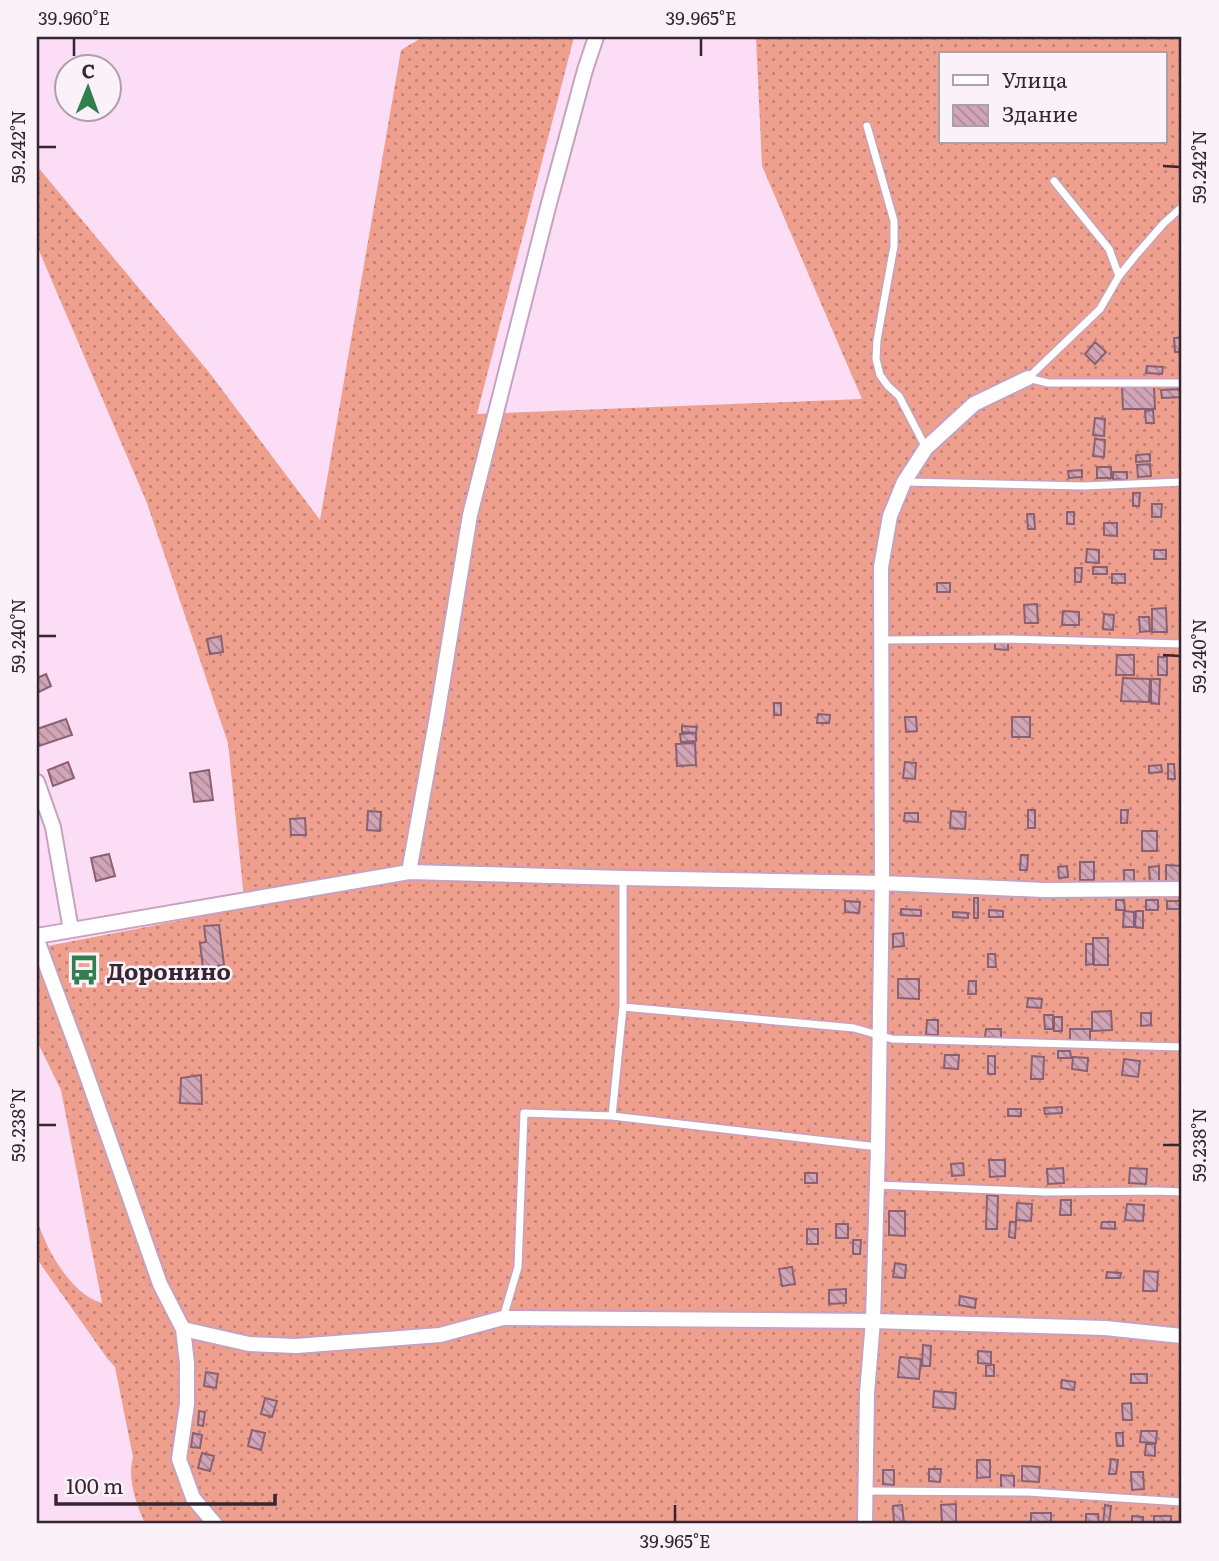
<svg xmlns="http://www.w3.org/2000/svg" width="1219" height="1561" font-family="Literata,serif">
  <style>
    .grass { fill: url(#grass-dots); fill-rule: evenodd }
    .building { fill: url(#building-back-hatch); stroke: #896171; stroke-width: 2 }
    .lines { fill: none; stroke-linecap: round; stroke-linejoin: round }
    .lane-casing { stroke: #c6a2be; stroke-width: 10 }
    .street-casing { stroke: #c6a2be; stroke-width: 18 }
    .lane { stroke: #fff; stroke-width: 7 }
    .street { stroke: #fff; stroke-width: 14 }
    .ticks { fill: none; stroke: #352632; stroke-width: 2.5 }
    .labels { text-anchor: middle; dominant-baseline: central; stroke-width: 5; stroke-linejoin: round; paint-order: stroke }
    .poi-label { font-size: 23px; font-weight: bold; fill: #352632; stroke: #faf2f8; text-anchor: start }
    .neatline { fill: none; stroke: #352632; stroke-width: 2.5 }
    .ticks-label { font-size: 18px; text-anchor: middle; fill: #352632 }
  </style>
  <defs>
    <pattern id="grass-dots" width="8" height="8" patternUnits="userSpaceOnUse" patternTransform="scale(1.75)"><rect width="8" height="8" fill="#ef9f8d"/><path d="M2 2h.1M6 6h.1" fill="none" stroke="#c28174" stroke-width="1.8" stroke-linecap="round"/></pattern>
    <pattern id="building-back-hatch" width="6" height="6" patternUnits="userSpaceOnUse" patternTransform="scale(1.75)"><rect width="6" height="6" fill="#d1a5b6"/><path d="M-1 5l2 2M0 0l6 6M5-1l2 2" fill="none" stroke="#aa8695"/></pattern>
  </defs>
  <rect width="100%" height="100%" fill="#fbddf5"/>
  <!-- grass -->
  <path class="grass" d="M423 37H574L477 414 862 399 762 166 756 37H1182V1524H145C136 1503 127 1479 133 1457L115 1367 107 1358 37 1259V1222C43 1234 47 1247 54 1258 64 1275 82 1298 102 1303L61 1090 37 1041V948L245 908 228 743 147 503 37 246V166L208 371 320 520 401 50ZM941 54H1165V142H941Z"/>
  <!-- building -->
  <path class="building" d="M1182 337V352H1175L1174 338Z
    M1095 342 1106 352 1095 364 1085 354Z
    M1147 366 1163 367 1162 374 1146 373Z
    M1154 386 1155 409H1123L1122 387Z
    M1182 389V397L1162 398 1161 390Z
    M1153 410 1154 423H1146L1145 411Z
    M1095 418 1105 419 1104 436 1093 435Z
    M1095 439 1105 440 1104 457 1093 456Z
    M1150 454V461L1136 462V455Z
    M1150 464 1151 476 1138 477 1137 465Z
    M1097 467H1111V478H1097Z
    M1082 470V477L1069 478 1068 471Z
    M1113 472H1127V480L1113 479Z
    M1133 493H1140L1139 506H1133Z
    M1152 504H1162L1161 517H1152Z
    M1067 512H1074V524H1067Z
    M1027 514H1034L1035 529H1028Z
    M1104 523H1117V536L1104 535Z
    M1087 549 1099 550V563L1086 562Z
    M1154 550H1166V559H1154Z
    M1093 567H1107V574H1093Z
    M1075 568H1082L1081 582H1075Z
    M1112 574H1125V583H1112Z
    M937 583H950V592H937Z
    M1037 604 1038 623H1025L1024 605Z
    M1166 608 1167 632H1152V609Z
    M1063 611 1079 612V625H1062Z
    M1104 614 1114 615 1113 630 1103 629Z
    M1139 617H1149L1150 631 1140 632Z
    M221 636 223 652 210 654 207 639Z
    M995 643H1008V650L995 649Z
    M1117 655H1134V675H1116Z
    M1158 657H1167V675H1158Z
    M46 674 51 686 37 693V678Z
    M1123 678 1150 679 1149 702 1121 701Z
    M1151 679H1160L1159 704 1151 703Z
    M774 703H781V715H774Z
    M818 714 830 715 829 723H817Z
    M905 717H916L917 731 906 732Z
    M1012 717H1030V737H1012Z
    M66 719 72 735 39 746 37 738V729Z
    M682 726 697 727 696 733 682 732Z
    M696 733V741L681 742 680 734Z
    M695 743 696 765 677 766 676 744Z
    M68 762 74 778 53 786 48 770Z
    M905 762 916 763 915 779 903 778Z
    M1168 764H1174L1175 779H1168Z
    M1161 765 1162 772 1149 773V766Z
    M209 770 213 800 194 802 190 773Z
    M1028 810H1035V828H1028Z
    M1121 810H1128L1127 823H1121Z
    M368 811 381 812 380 831 367 830Z
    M951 811 966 812 965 829 950 828Z
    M905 813H918V822L904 821Z
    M305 818 306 835H291L290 819Z
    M1142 831H1157V851H1142Z
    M109 854 115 876 96 881 91 858Z
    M1021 855H1028L1027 870H1020Z
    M1080 862H1094V880H1080Z
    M1166 865 1181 866V885H1166Z
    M1067 866 1068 877 1059 878 1058 867Z
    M1159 866V884H1150L1149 867Z
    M1124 870H1134V886H1124Z
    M974 898H978V918H974Z
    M1116 900H1124L1125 910H1116Z
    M1146 900H1158V910H1146Z
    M845 901 860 902 859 913 845 912Z
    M1167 901H1180V909H1167Z
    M901 909 921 910V916L901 915Z
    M989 910 1003 911V917H989Z
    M1124 911 1134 912V927H1123Z
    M1136 911H1143V928L1135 927Z
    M953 912 968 913V918L953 917Z
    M219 925 224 965 203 968 200 943 206 942 204 926Z
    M903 933 904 946 893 947V934Z
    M1093 938H1108V965H1094Z
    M1086 944H1093V964L1086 965Z
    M988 954H995L996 967H988Z
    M898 979H919V999L898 998Z
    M969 981H976V994H968Z
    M1028 998 1042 999 1041 1008 1027 1007Z
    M1111 1011 1112 1030 1092 1031V1012Z
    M1141 1013H1151V1025L1141 1026Z
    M1044 1015H1053V1029H1045Z
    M1054 1017H1062V1031H1054Z
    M927 1020H938V1035H926Z
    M986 1029H1001V1038L985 1037Z
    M1070 1029H1090V1041H1070Z
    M1058 1051H1070L1071 1058H1058Z
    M945 1055H959L958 1069 944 1068Z
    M988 1056H995V1074H988Z
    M1032 1056 1044 1057 1043 1079H1031Z
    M1073 1057 1088 1058 1087 1071 1072 1069Z
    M1124 1059 1140 1061 1138 1077 1122 1075Z
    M201 1075 202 1104 180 1103 181 1078Z
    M1062 1107V1113L1045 1114 1044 1108Z
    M1008 1109H1021V1116H1008Z
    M989 1160H1005V1176L990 1177Z
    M963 1163 964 1175 952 1176 951 1164Z
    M1063 1168 1064 1183 1048 1184 1047 1169Z
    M1130 1168 1147 1169 1146 1184 1129 1183Z
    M805 1173H817V1183H805Z
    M987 1195 998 1196 997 1229H986Z
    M1061 1200H1071V1215H1060Z
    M1017 1203 1032 1204 1031 1221 1016 1220Z
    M1127 1204 1144 1205 1143 1221 1125 1220Z
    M889 1211H905V1236L889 1235Z
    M1010 1222H1016L1015 1238 1009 1237Z
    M1102 1222H1115V1229L1101 1228Z
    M836 1224H848V1238H836Z
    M807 1229H818V1244H807Z
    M853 1240H861L860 1254H853Z
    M895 1263 906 1265 905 1278 893 1277Z
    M792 1267 795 1284 782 1286 779 1269Z
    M1144 1271 1158 1272 1157 1291H1143Z
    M1107 1272 1121 1273 1120 1278H1106Z
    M846 1289V1303L829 1304V1290Z
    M960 1296 976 1299 975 1308 959 1305Z
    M923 1345 931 1346 930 1366H922Z
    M978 1351 991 1352V1364L978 1363Z
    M900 1357 921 1359 919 1379 898 1377Z
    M986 1365H994V1376H986Z
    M206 1372 218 1374 216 1388 204 1386Z
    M1131 1374H1147V1383H1131Z
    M1062 1380 1075 1382 1074 1390 1061 1388Z
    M934 1391 956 1393 955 1409 933 1407Z
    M265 1398 277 1401 272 1417 261 1414Z
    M1131 1403 1132 1420H1123L1122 1404Z
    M199 1411 205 1412 203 1426 198 1425Z
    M252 1430 265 1433 261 1450 248 1446Z
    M1141 1431H1157L1156 1443 1140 1442Z
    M193 1433 202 1435 200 1448 191 1447Z
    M1116 1433H1123V1446H1117Z
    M1146 1444H1155V1456L1145 1455Z
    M202 1453 214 1456 210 1471 198 1468Z
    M1111 1459 1118 1460 1116 1474H1109Z
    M977 1460H990V1477L977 1478Z
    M1022 1466 1040 1467 1039 1482 1022 1481Z
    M929 1469H941L940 1482 929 1481Z
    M883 1470H894V1485L883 1484Z
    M1131 1472H1143L1144 1489 1132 1490Z
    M1001 1475 1014 1476V1488H1001Z
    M956 1504V1522H942L941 1505Z
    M902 1505 904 1523 894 1524 893 1506Z
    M1105 1505 1111 1506 1109 1524H1103Z
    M1031 1513H1051V1524H1031Z
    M1086 1514H1098L1099 1524H1086Z
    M1132 1516 1143 1517V1524H1132Z
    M1154 1516H1171V1524H1154Z"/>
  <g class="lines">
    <!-- lane casing -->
    <g class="lane-casing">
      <path id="lane" d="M867 126 894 221V246L877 340 876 359 880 375 888 386 899 396 926 448
        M1054 181 1109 249 1119 276
        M1028 378 1100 309 1119 276 1136 255 1164 223 1182 207
        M1028 378 1048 383H1182
        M905 482 1084 486 1182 482
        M882 640 1009 639 1182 644
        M623 1007V878
        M612 1116 623 1007 854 1028 892 1039 1182 1047
        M877 1185 1045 1192 1157 1191 1182 1192
        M503 1318 518 1267 524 1113 612 1116 878 1147
        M866 1491 1028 1492 1182 1502"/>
    </g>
    <!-- street casing -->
    <g class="street-casing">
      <path id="street" d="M37 782 53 827 71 930
        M409 872 437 716 470 515 548 207 585 70 596 37
        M37 936 409 872 623 878 882 883 1044 890 1182 889
        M37 940 80 1056 160 1284 183 1329 249 1344 296 1346 440 1335 503 1318 873 1321 1105 1328 1182 1336
        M183 1329 187 1363V1404L179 1459 193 1498 215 1524
        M865 1524 867 1393 873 1321 878 1148 882 883 881 567 890 516 904 482 926 448 974 404 1028 378"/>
    </g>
    <!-- lane -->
    <use href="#lane" class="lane"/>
    <!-- street -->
    <use href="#street" class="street"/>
  </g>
  <!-- ticks -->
  <path class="ticks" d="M74 56V38M701 56V38M38 147H56M1163 166 1180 167M38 636H56M1163 655 1180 656M38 1125H56M1163 1145H1180M675 1522V1505"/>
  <!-- icons -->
  <defs>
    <g id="bus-bare" transform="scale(2.415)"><path d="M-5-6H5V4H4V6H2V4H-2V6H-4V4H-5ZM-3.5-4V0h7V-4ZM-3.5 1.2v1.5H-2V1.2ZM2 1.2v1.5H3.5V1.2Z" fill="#317f4f" stroke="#faf2f8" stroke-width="2.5" paint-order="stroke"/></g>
  </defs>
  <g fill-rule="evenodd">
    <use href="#bus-bare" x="84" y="970"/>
  </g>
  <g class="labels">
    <!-- poi labels -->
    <g class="poi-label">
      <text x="107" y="970">Доронино</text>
    </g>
  </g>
  <!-- border -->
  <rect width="1219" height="1561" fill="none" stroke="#faf2f8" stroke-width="77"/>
  <!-- legend -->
  <rect x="939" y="52" width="228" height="91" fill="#faf2f8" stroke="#aba0a9" stroke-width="2"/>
  <rect x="953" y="75" width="35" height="10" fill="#ffffff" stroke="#aba0a9" stroke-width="2"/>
  <text x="1002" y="88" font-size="21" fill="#352632">Улица</text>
  <rect x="953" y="105" width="35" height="21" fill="url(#building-back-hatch)" stroke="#aba0a9" stroke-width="2"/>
  <text x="1002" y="122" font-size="21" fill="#352632">Здание</text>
  <!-- north arrow -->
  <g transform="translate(88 88) rotate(1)"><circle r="33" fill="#faf2f8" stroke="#aba0a9" stroke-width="2"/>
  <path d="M0-5L12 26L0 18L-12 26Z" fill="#317f4f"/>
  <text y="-10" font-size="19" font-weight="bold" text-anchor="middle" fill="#352632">С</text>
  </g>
  <!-- scale -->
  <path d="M56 1494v10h219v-10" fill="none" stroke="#352632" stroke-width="3.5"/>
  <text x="66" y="1494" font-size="21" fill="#352632" stroke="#faf2f8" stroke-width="5" paint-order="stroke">100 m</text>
  <rect x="38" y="38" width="1142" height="1484" class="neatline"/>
  <g class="ticks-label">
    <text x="74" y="25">39.960°E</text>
    <text x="701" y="25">39.965°E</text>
    <text transform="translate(19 147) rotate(-90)" y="6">59.242°N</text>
    <text transform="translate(1200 167) rotate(-90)" y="6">59.242°N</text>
    <text transform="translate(19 636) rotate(-90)" y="6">59.240°N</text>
    <text transform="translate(1200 656) rotate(-90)" y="6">59.240°N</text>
    <text transform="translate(19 1125) rotate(-90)" y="6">59.238°N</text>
    <text transform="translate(1200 1145) rotate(-90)" y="6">59.238°N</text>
    <text x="675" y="1548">39.965°E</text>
  </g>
</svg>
